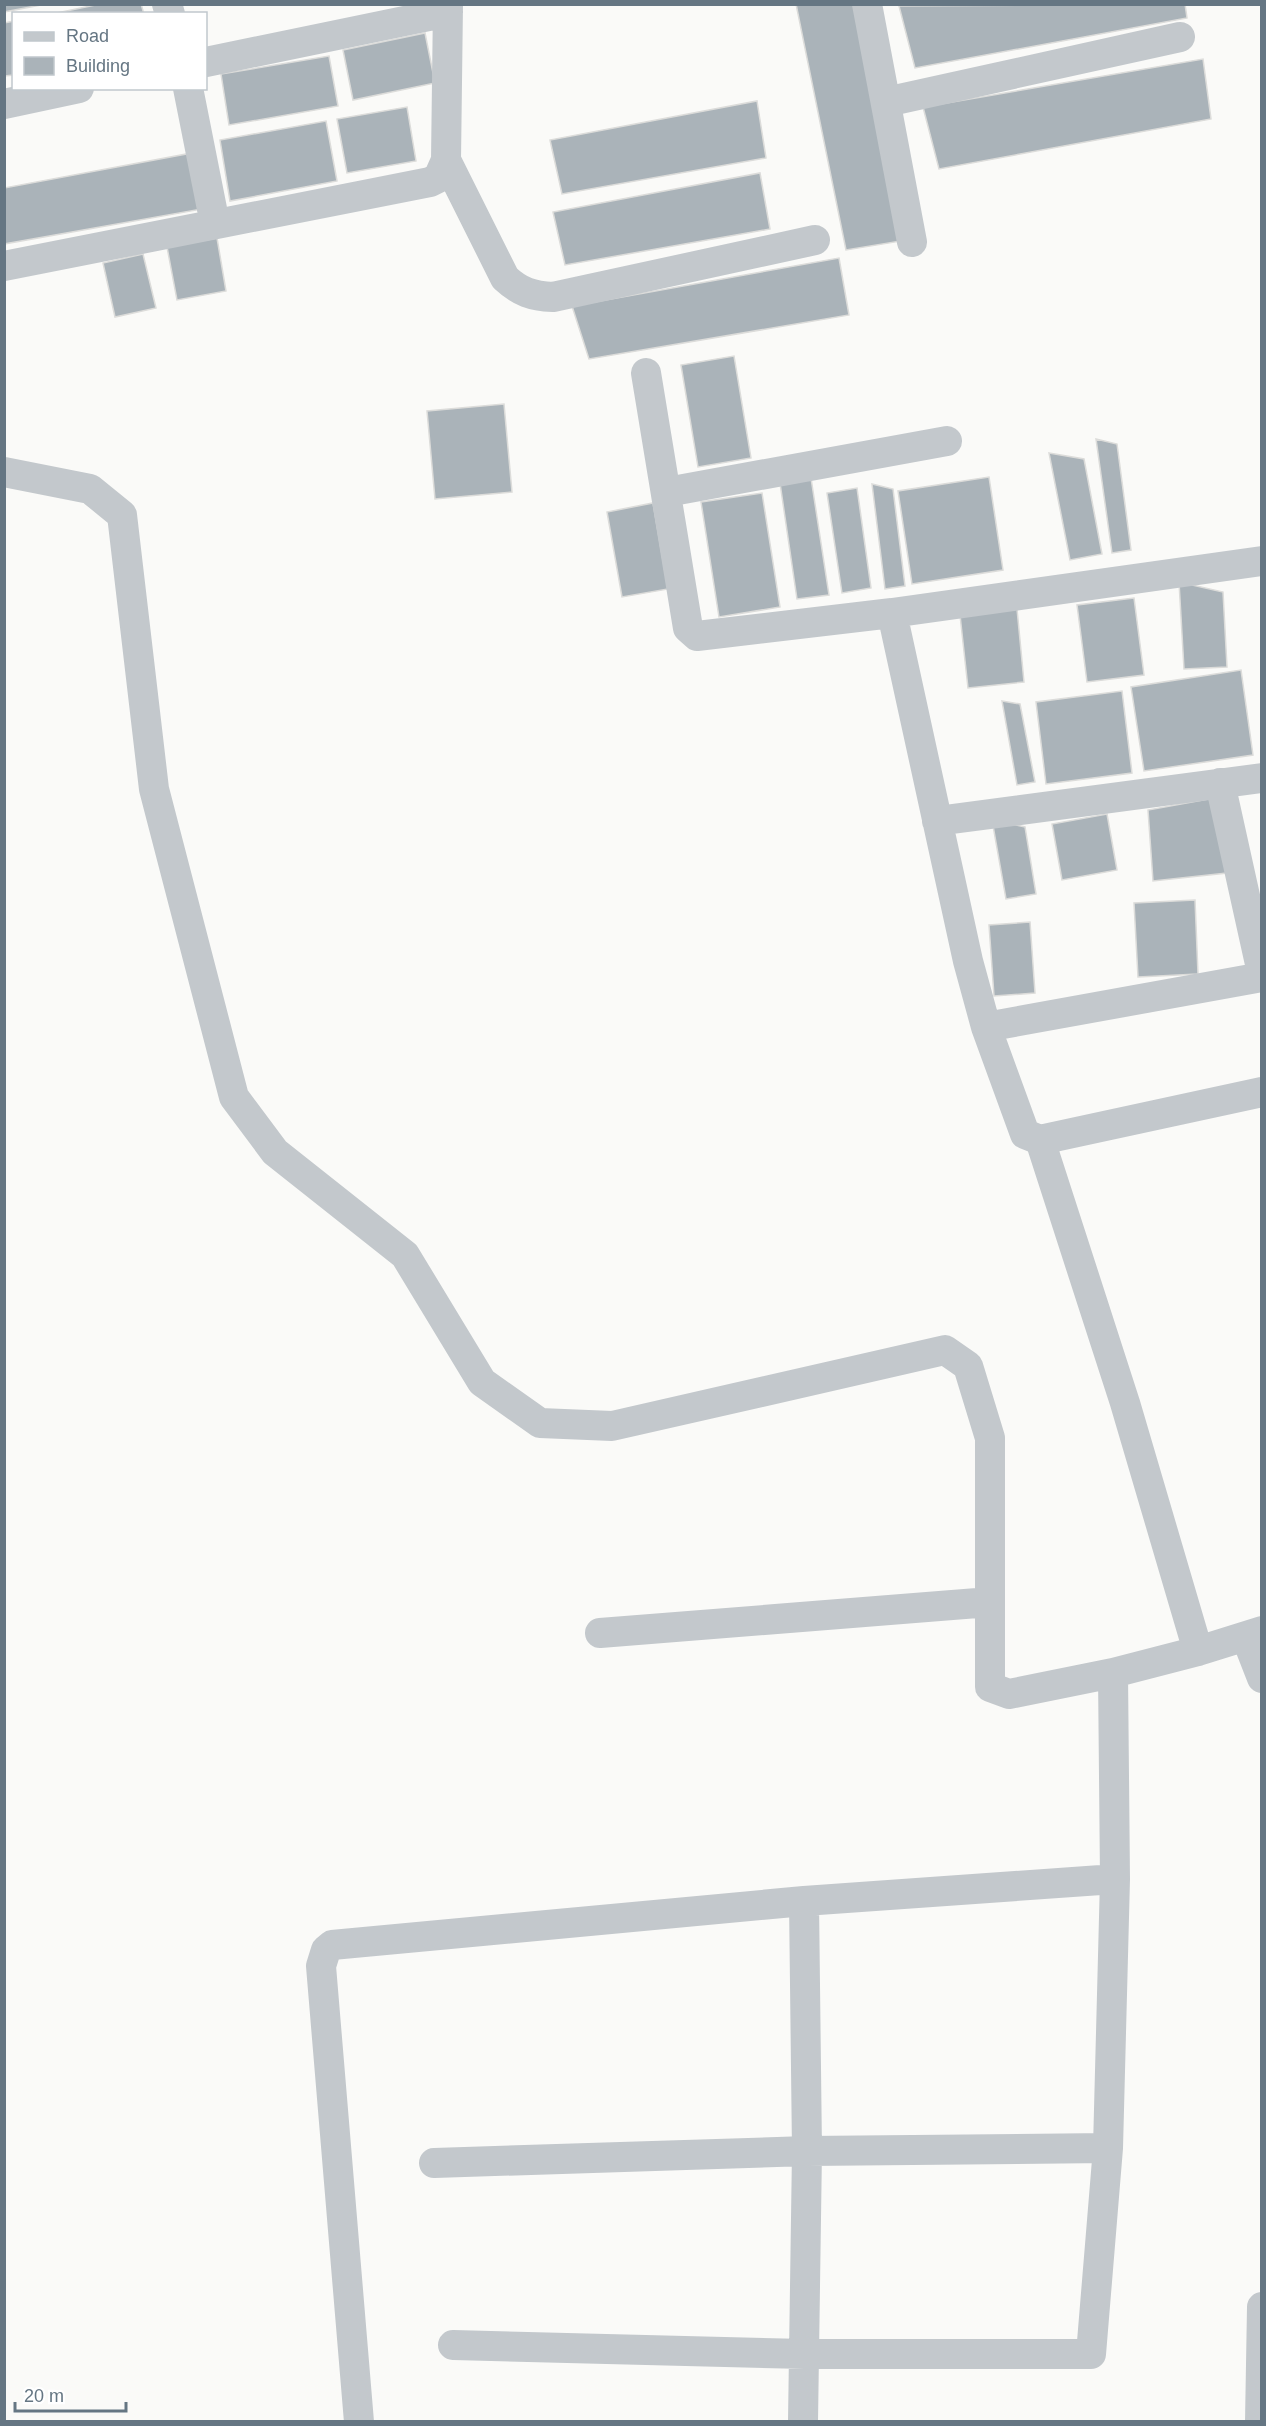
<svg xmlns="http://www.w3.org/2000/svg" width="1266" height="2426" font-family="Helvetica,sans-serif">
  <style>
    .building { fill: #aab3b9; stroke: #dcdcda; stroke-width: 1.5 }
    .lines { fill: none; stroke-linecap: round; stroke-linejoin: round }
    .minor { stroke: #c3c8cc; stroke-width: 30 }
  </style>
  <rect width="100%" height="100%" fill="#fafaf8"/>
  <!-- building -->
  <path class="building" d="M4 4H46L4 12Z
    M100 4H141L144 14H52Z
    M796 4H856L901 241 846 250Z
    M1185 4 1187 18 915 68 899 6Z
    M14 21V75L4 76V23Z
    M425 33 435 83 353 100 343 50Z
    M329 56 338 106 229 125 221 74Z
    M1203 59 1211 119 939 169 923 107Z
    M757 101 766 158 562 194 550 140Z
    M407 107 416 161 347 173 337 119Z
    M326 121 337 181 230 201 220 140Z
    M192 153 202 209 4 244V188Z
    M760 173 770 229 565 265 553 212Z
    M217 238 226 291 177 300 167 247Z
    M143 254 156 308 115 317 103 263Z
    M839 258 849 315 589 359 572 306Z
    M734 356 751 458 698 467 681 365Z
    M504 404 512 492 435 499 427 411Z
    M1096 439 1117 444 1131 550 1112 553Z
    M1049 453 1084 459 1102 554 1070 560Z
    M989 477 1003 570 912 584 898 491Z
    M811 478 829 595 797 599 780 483Z
    M872 484 893 489 905 586 885 589Z
    M857 488 871 588 842 593 827 493Z
    M762 493 780 607 719 617 701 502Z
    M653 503 668 589 622 597 607 512Z
    M1179 582 1223 592 1227 667 1184 669Z
    M1134 598 1144 675 1087 682 1077 605Z
    M1017 609 1024 682 968 688 960 615Z
    M1241 670 1253 755 1144 771 1131 687Z
    M1122 691 1132 773 1046 784 1036 702Z
    M1002 701 1020 704 1035 782 1017 785Z
    M1214 798 1227 873 1153 881 1148 810Z
    M1107 814 1117 870 1062 880 1052 824Z
    M992 820 1025 827 1036 894 1006 899Z
    M1195 900 1198 974 1138 977 1134 903Z
    M1030 922 1035 993 994 996 989 925Z"/>
  <g class="lines">
    <!-- minor -->
    <path class="minor" d="M167 4 170 14
      M867 4 912 242
      M206 62 448 12
      M188 88 215 224
      M886 102 1180 37
      M4 104 79 88
      M446 160 505 278C520 292 532 296 553 297L815 240
      M4 266 430 182 438 178 446 160 448 4
      M646 373 688 628 697 636 892 613 1262 561
      M4 472 90 489 122 515 154 789 234 1097 275 1152 405 1255 482 1382 540 1423 612 1426 945 1350 968 1366 990 1438V1687L1009 1694 1113 1673 1198 1651 1262 1631
      M667 492 947 441
      M892 613 968 961 986 1027 1025 1134 1040 1140 1262 1092
      M1220 783 1262 973
      M937 821 1262 778
      M986 1027 1262 977
      M1040 1140 1125 1403 1198 1651
      M600 1633 990 1602
      M1246 1637 1262 1678
      M434 2163 807 2151 1108 2148
      M453 2345 805 2354H1091L1108 2148 1115 1879 1113 1673
      M359 2422 321 1966 326 1950 332 1945 804 1901 1115 1879
      M803 2422 807 2151 804 1901
      M1260 2422 1262 2307"/>
  </g>
  <!-- border -->
  <rect width="1266" height="2426" fill="none" stroke="#657683" stroke-width="12"/>
  <!-- legend -->
  <rect x="12" y="12" width="195" height="78" fill="#ffffff" stroke="#c1c8cd" stroke-width="1.5"/>
  <rect x="24" y="32" width="30" height="9" fill="#c3c8cc" stroke="#c1c8cd" stroke-width="1.5"/>
  <text x="66" y="42" font-size="18" fill="#657683">Road</text>
  <rect x="24" y="57" width="30" height="18" fill="#aab3b9" stroke="#c1c8cd" stroke-width="1.5"/>
  <text x="66" y="72" font-size="18" fill="#657683">Building</text>
  <!-- scale -->
  <path d="M15 2402v9h111v-9" fill="none" stroke="#657683" stroke-width="3"/>
  <text x="24" y="2402" font-size="18" fill="#657683" stroke="#ffffff" stroke-width="4.5" paint-order="stroke">20 m</text>
</svg>
